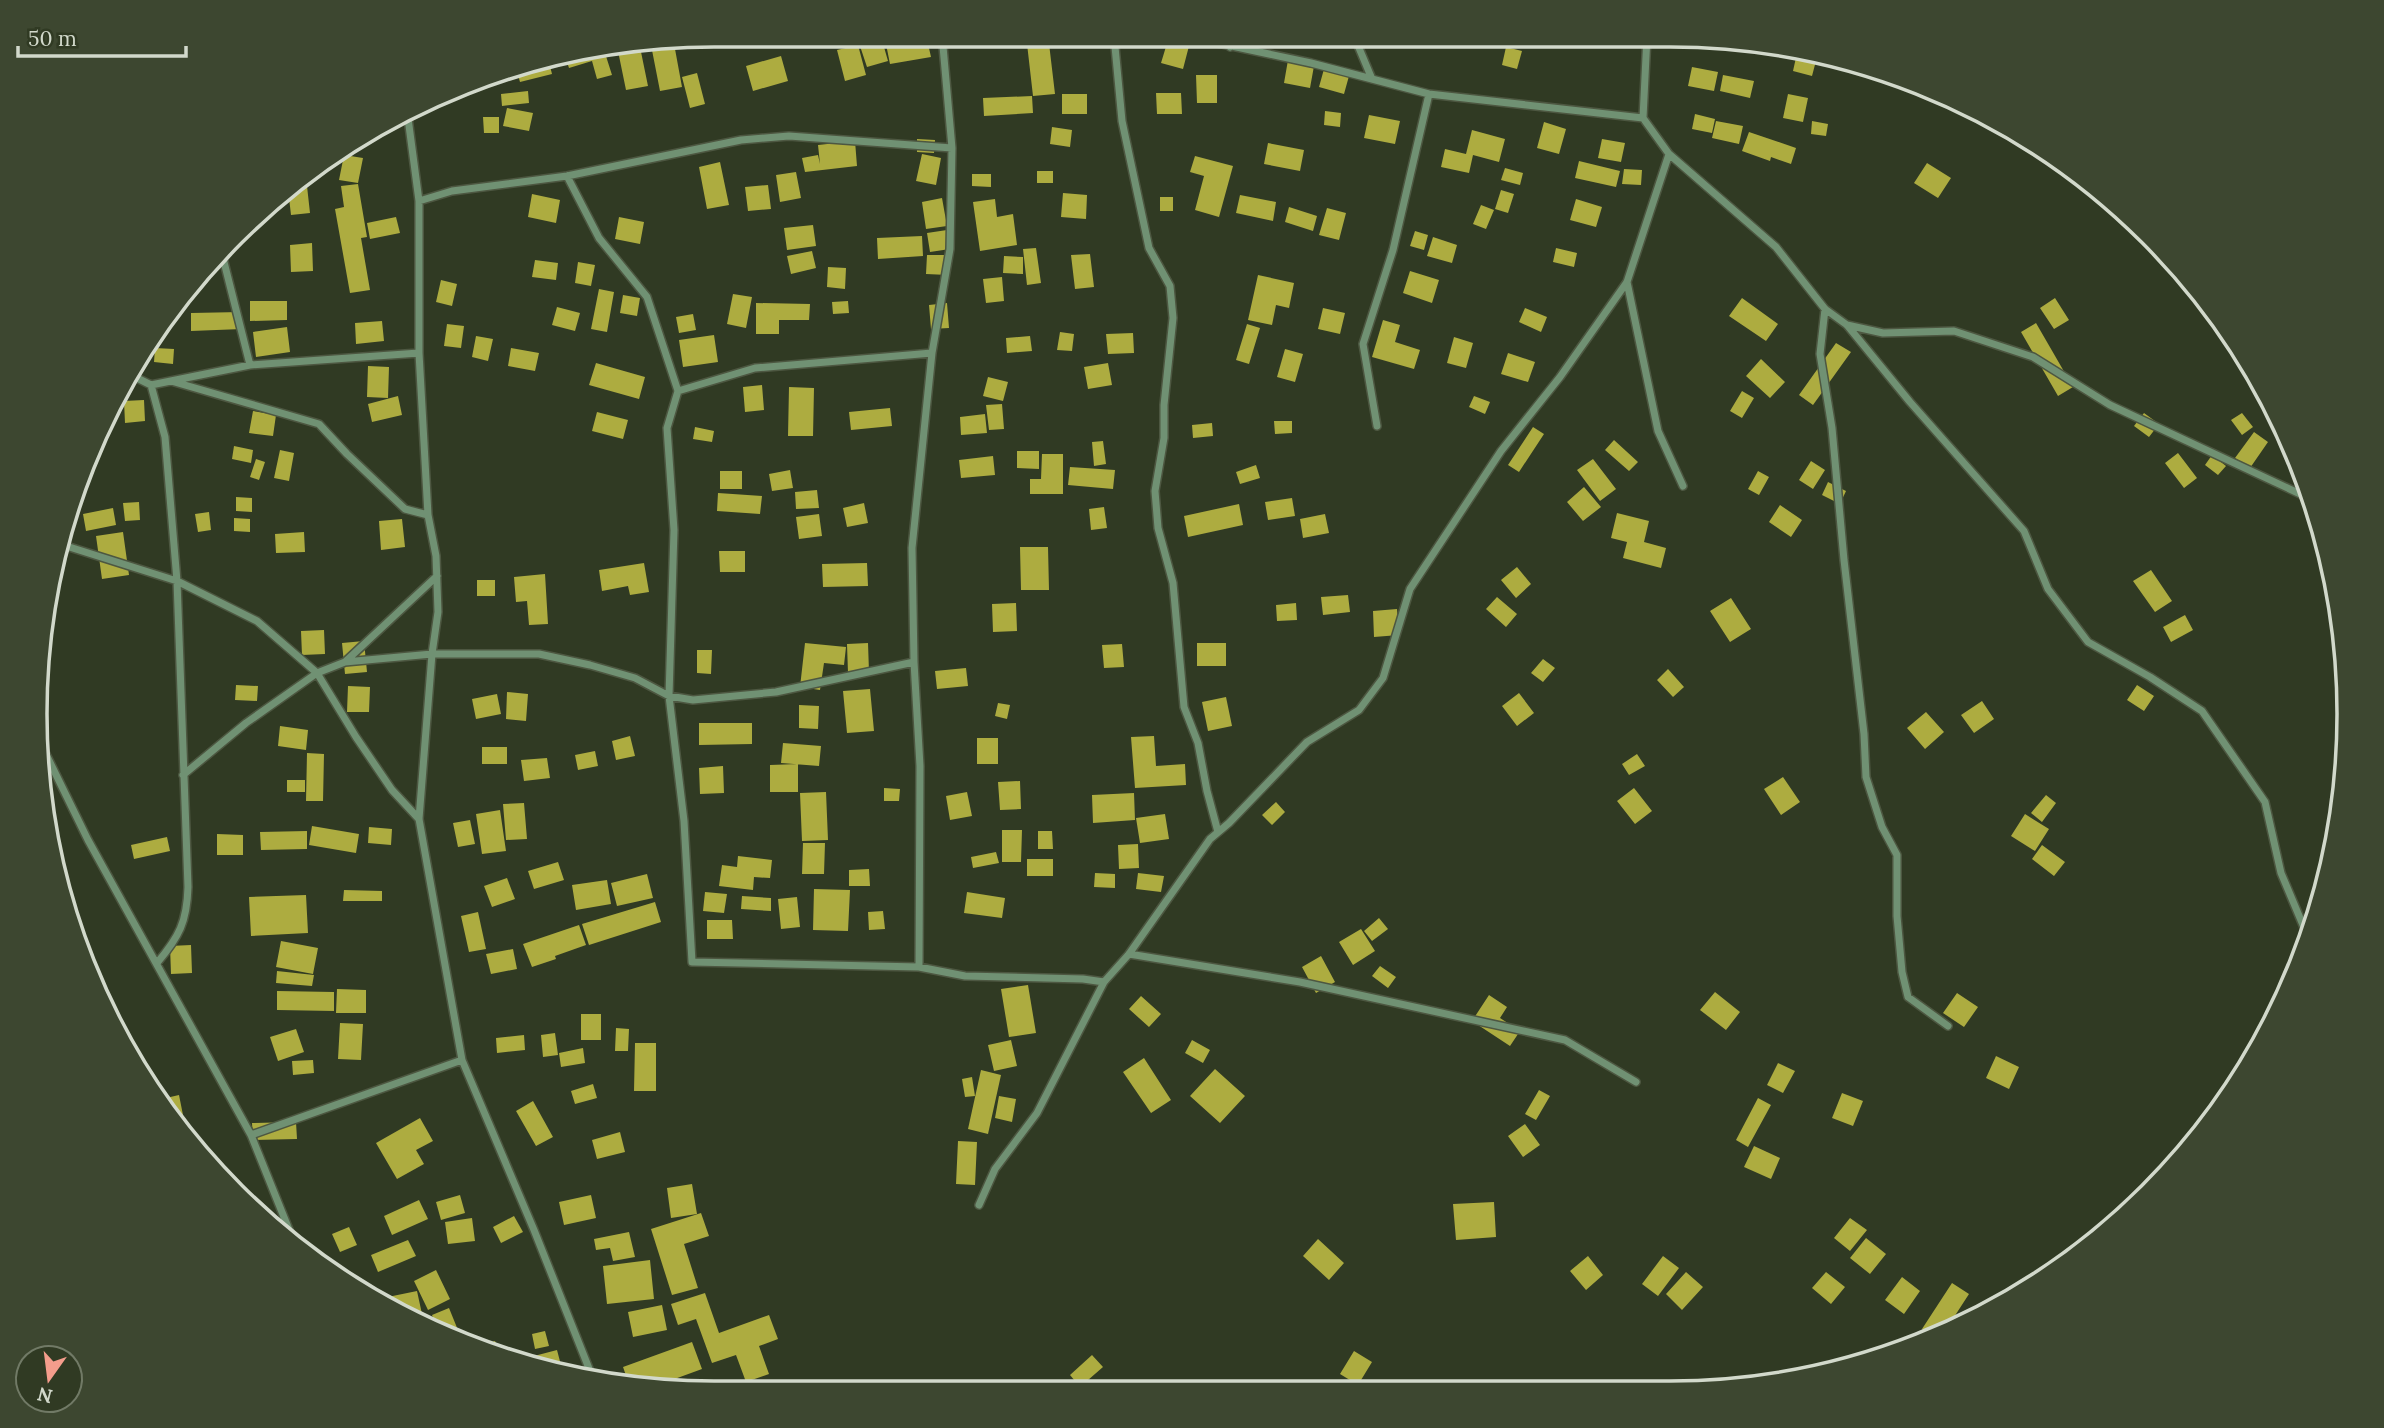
<svg xmlns="http://www.w3.org/2000/svg" width="2384" height="1428" font-family="Lora,serif">
  <style>
    .building { fill: #adac40 }
    .lines { fill: none; stroke-linecap: round; stroke-linejoin: round }
    .minor-casing { stroke: #4d5741; stroke-width: 10 }
    .minor { stroke: #709173; stroke-width: 7 }
    .rim { fill: none; stroke: #d2d9cb; stroke-width: 3.5 }
  </style>
  <rect width="100%" height="100%" fill="#303a23"/>
  <!-- building -->
  <path class="building" d="M905 35H926L931 57 890 64 885 39Z
    M1026 35H1048L1055 94 1033 96Z
    M1699 36 1724 38 1722 47 1698 42Z
    M698 38 699 45 675 49 682 87 660 91 651 45Z
    M882 40 888 61 867 67 860 46Z
    M1168 40 1189 46 1183 69 1161 63Z
    M858 45 866 75 845 81 837 50Z
    M640 47 648 86 626 90 618 51Z
    M1506 47 1522 51 1517 69 1502 65Z
    M605 53 612 75 597 79 592 61 569 68 566 59Z
    M1797 53 1817 57 1812 76 1793 71Z
    M781 56 788 81 753 91 746 66Z
    M1288 60 1314 66 1310 88 1284 83Z
    M549 62 552 74 520 82 516 68Z
    M1692 67 1718 72 1714 91 1688 86Z
    M1872 68 1889 71 1898 76 1897 79Z
    M1324 69 1349 76 1344 94 1319 87Z
    M697 73 705 104 690 108 682 77Z
    M1196 75H1217V103H1197Z
    M1723 75 1754 81 1750 98 1720 91Z
    M528 91 529 103 502 106 501 94Z
    M1156 93H1181L1182 114H1157Z
    M1062 94H1087V114H1062Z
    M1788 94 1808 98 1803 122 1783 118Z
    M1032 96 1033 113 984 116 983 98Z
    M507 108 533 113 529 131 503 126Z
    M1325 111 1341 113 1340 127 1324 125Z
    M1695 114 1715 119 1712 133 1692 129Z
    M1369 115 1400 121 1395 144 1364 138Z
    M483 117H499V133H484Z
    M1716 121 1743 126 1739 144 1712 138Z
    M1812 121 1828 124 1826 136 1811 134Z
    M1544 122 1566 129 1559 154 1537 148Z
    M1052 127 1072 130 1070 147 1050 144Z
    M1472 130 1505 139 1499 162 1473 155 1469 173 1441 167 1445 149 1466 154Z
    M1749 132 1796 148 1791 164 1771 157 1770 161 1742 151Z
    M917 139 935 140 934 153 917 152Z
    M1602 139 1625 143 1621 162 1598 158Z
    M855 141 857 166 805 172 802 158 818 155 820 164 818 145Z
    M1268 143 1304 150 1300 171 1264 164Z
    M922 154 941 158 936 185 916 181Z
    M344 155 363 158 358 183 339 180Z
    M1195 156 1233 166 1219 217 1195 210 1204 176 1190 172Z
    M1579 161 1620 171 1616 187 1575 178Z
    M720 162 729 205 707 209 699 167Z
    M1927 163 1951 178 1938 198 1914 183Z
    M1505 168 1523 173 1520 185 1501 180Z
    M1624 169 1642 170 1641 185 1622 184Z
    M1037 171H1053V183H1037Z
    M796 172 801 198 780 202 776 175Z
    M972 174H991V187L972 186Z
    M358 184 367 237 361 238 370 290 350 293 335 209 344 207 341 186Z
    M768 185 771 209 748 211 745 187Z
    M307 186 310 213 291 215 288 189Z
    M1501 190 1514 194 1508 213 1495 209Z
    M1063 193 1087 195 1086 219 1061 217Z
    M532 194 560 200 556 223 528 217Z
    M1240 195 1276 202 1273 221 1236 213Z
    M1160 197H1173V211H1160Z
    M942 198 947 226 926 229 922 202Z
    M995 199 997 217 1013 214 1017 245 980 251 973 202Z
    M1576 199 1602 207 1596 227 1570 220Z
    M1481 205 1494 210 1486 229 1473 224Z
    M1289 207 1317 216 1313 231 1285 222Z
    M1327 208 1346 213 1339 240 1319 235Z
    M396 217 400 233 370 239 367 223Z
    M619 217 644 222 640 244 615 239Z
    M813 225 816 246 787 250 784 228Z
    M947 230 950 249 930 252 927 233Z
    M1415 231 1428 235 1424 250 1410 246Z
    M922 236 923 256 878 259 877 238Z
    M1433 237 1457 245 1452 263 1427 256Z
    M312 243 313 271 291 272 290 245Z
    M1036 248 1041 283 1027 285 1023 249Z
    M1556 248 1577 253 1574 267 1553 262Z
    M812 251 816 268 791 274 787 256Z
    M1090 254 1094 287 1075 289 1071 255Z
    M927 255H948V275L926 274Z
    M1004 256 1023 257V274L1003 273Z
    M535 260 558 263 556 280 532 277Z
    M578 262 595 265 591 286 575 283Z
    M828 267 846 268 845 289 827 287Z
    M1410 271 1439 280 1432 303 1403 293Z
    M1258 275 1294 283 1289 308 1276 305 1272 325 1248 320Z
    M1002 277 1004 301 986 303 983 279Z
    M441 280 457 284 452 306 436 302Z
    M599 289 614 292 607 332 591 329Z
    M733 294 752 297 746 328 727 324Z
    M623 295 640 298 637 316 620 313Z
    M1742 298 1778 324 1766 341 1729 316Z
    M2055 298 2069 320 2054 329 2040 308Z
    M250 301H287V320L250 321Z
    M848 301 849 313 833 314 832 302Z
    M756 303 810 304 809 320H779V334H756Z
    M947 303 949 328 931 329 929 305Z
    M557 307 580 313 575 331 552 325Z
    M1323 308 1345 313 1340 334 1318 329Z
    M1525 308 1547 317 1541 332 1519 322Z
    M241 312 242 329 191 331V313Z
    M693 314 696 330 679 333 676 317Z
    M1383 320 1400 325 1395 342 1420 350 1414 369 1372 357Z
    M382 321 384 341 356 344 355 323Z
    M2036 323 2073 387 2058 396 2021 332Z
    M447 324 464 326 461 348 444 346Z
    M1247 324 1260 328 1249 364 1236 360Z
    M287 327 290 352 256 357 253 332Z
    M1060 332 1074 334 1072 351 1057 350Z
    M1133 333 1134 353 1108 354 1106 334Z
    M714 335 718 362 683 367 679 340Z
    M476 336 493 339 488 361 472 357Z
    M1030 336 1032 351 1007 353 1006 338Z
    M1454 337 1473 343 1466 368 1447 363Z
    M1836 343 1851 352 1813 405 1799 395Z
    M155 348 174 349 173 364 154 362Z
    M511 348 539 353 535 371 508 366Z
    M1285 349 1303 354 1295 382 1277 377Z
    M1508 353 1535 362 1528 382 1501 374Z
    M1761 359 1785 382 1770 398 1746 376Z
    M596 363 645 377 639 399 589 385Z
    M1108 363 1112 385 1088 389 1084 367Z
    M368 366 389 367 388 398 367 397Z
    M988 377 1008 382 1003 401 983 396Z
    M762 385 764 410 745 412 743 387Z
    M789 387 814 388 813 436H788Z
    M1742 391 1754 398 1742 418 1730 411Z
    M398 396 402 415 372 422 368 404Z
    M1474 396 1490 402 1485 414 1469 407Z
    M144 400 145 421 125 423 124 401Z
    M1002 404 1004 429 989 430 986 405Z
    M890 408 892 426 851 430 849 412Z
    M253 411 276 415 273 436 249 433Z
    M597 412 628 420 623 439 592 431Z
    M2144 413 2159 424 2149 437 2134 426Z
    M2242 413 2253 427 2242 435 2231 420Z
    M985 414 987 433 961 435 960 417Z
    M1274 421H1292V433L1275 434Z
    M1212 423 1213 436 1193 438 1192 425Z
    M695 427 714 431 712 442 693 439Z
    M1533 427 1544 434 1519 472 1508 465Z
    M2254 432 2268 442 2250 468 2235 458Z
    M1614 440 1638 462 1629 471 1605 450Z
    M1103 441 1106 464 1094 466 1092 442Z
    M234 446 253 450 251 463 232 459Z
    M280 450 294 453 289 481 274 478Z
    M1017 451H1039V469L1017 468Z
    M2178 453 2197 478 2184 488 2165 463Z
    M1042 454H1063V494H1030V479H1041Z
    M2212 455 2226 466 2218 475 2205 465Z
    M993 456 995 475 961 478 959 460Z
    M256 459 265 462 259 480 250 477Z
    M1593 459 1616 489 1600 501 1577 470Z
    M1811 461 1825 470 1813 489 1799 480Z
    M1256 465 1260 478 1240 484 1236 472Z
    M1070 467 1115 470 1113 489 1068 485Z
    M790 470 793 488 772 491 769 474Z
    M720 471H742V489H720Z
    M1758 471 1769 477 1759 495 1748 489Z
    M1828 482 1846 491 1840 504 1822 495Z
    M1584 487 1601 507 1583 521 1567 502Z
    M817 490 819 508 796 509 795 492Z
    M718 493 762 496 760 514 717 511Z
    M236 497 252 498V512L236 511Z
    M1292 498 1295 516 1268 520 1265 502Z
    M139 502 140 520 125 521 123 503Z
    M864 503 868 523 847 527 843 508Z
    M1239 504 1243 525 1188 537 1184 516Z
    M1780 505 1802 520 1791 537 1769 522Z
    M1104 507 1107 528 1091 530 1089 509Z
    M113 508 116 525 86 531 83 514Z
    M209 512 211 530 198 532 195 514Z
    M1617 513 1649 521 1644 542 1666 548 1661 568 1623 558 1627 542 1611 538Z
    M819 514 822 536 799 539 796 517Z
    M1325 514 1329 533 1303 538 1300 519Z
    M234 518 250 519V532L234 531Z
    M402 519 405 547 381 550 379 521Z
    M123 532 129 575 102 579 96 536Z
    M304 532 305 552 276 553 275 534Z
    M1020 547H1048L1049 590H1021Z
    M719 551H745V572H720Z
    M644 563 649 592 630 595 628 586 602 591 599 570Z
    M867 563 868 586 823 587 822 564Z
    M1517 567 1531 584 1516 598 1501 580Z
    M2151 570 2172 601 2155 612 2133 581Z
    M545 574 548 624 529 625 527 601 516 602 514 577Z
    M477 580H495V596H477Z
    M1348 595 1350 612 1323 615 1321 597Z
    M1497 597 1517 614 1506 627 1486 609Z
    M1731 598 1751 629 1730 642 1710 611Z
    M1016 603 1017 631 993 632 992 604Z
    M1296 603 1297 620 1277 621 1276 605Z
    M1397 609 1399 635 1374 637 1373 611Z
    M2185 615 2193 630 2171 642 2163 627Z
    M324 630 325 654 302 655 301 631Z
    M364 641 367 672 345 674 342 643Z
    M805 643 846 647 844 665 824 663 820 690 800 687Z
    M868 643 869 672 848 673 847 644Z
    M1197 643H1226V666H1197Z
    M1122 644 1124 667 1104 668 1102 645Z
    M697 650H712L711 674 697 673Z
    M1543 659 1555 668 1543 682 1531 673Z
    M966 668 968 686 937 689 935 671Z
    M1668 669 1684 687 1673 697 1657 680Z
    M236 685 258 686 257 701 235 700Z
    M2137 685 2154 696 2144 711 2127 700Z
    M348 686 370 687 369 712H347Z
    M870 689 874 731 847 733 843 691Z
    M507 692 528 694 526 721 506 719Z
    M1519 693 1534 713 1517 726 1502 706Z
    M497 694 501 714 476 719 472 699Z
    M1226 697 1232 726 1208 731 1202 702Z
    M1982 701 1994 719 1974 733 1961 715Z
    M998 703 1010 705 1007 719 995 716Z
    M799 705 819 706 818 729 799 728Z
    M1926 712 1944 732 1925 749 1907 728Z
    M699 723H752V744L699 745Z
    M280 726 308 730 306 750 278 746Z
    M630 736 635 756 616 760 612 741Z
    M1154 736 1156 766 1185 764 1186 785 1135 788 1131 737Z
    M977 738H998V764H977Z
    M783 743 821 746 819 766 781 763Z
    M482 747H507V764H482Z
    M595 751 598 766 578 770 575 755Z
    M307 753 324 754 323 801H306Z
    M1637 754 1645 766 1629 775 1622 764Z
    M547 758 550 778 524 781 521 760Z
    M798 764V792H770V765Z
    M723 766 724 793 700 794 699 768Z
    M1783 777 1800 802 1781 815 1764 789Z
    M287 780H305V792H287Z
    M1020 781 1021 809 1000 810 998 782Z
    M884 788 900 789 899 801H884Z
    M1634 788 1652 811 1635 824 1617 801Z
    M826 792 828 840 802 841 800 793Z
    M967 792 972 816 950 820 946 796Z
    M1134 793 1135 820 1093 823 1092 795Z
    M2046 795 2056 803 2042 822 2031 813Z
    M1276 802 1285 812 1272 825 1262 815Z
    M524 803 527 839 506 840 503 804Z
    M500 810 506 851 482 854 476 814Z
    M1165 814 1169 839 1140 843 1136 818Z
    M2025 814 2049 829 2035 851 2011 836Z
    M470 820 475 844 458 847 453 823Z
    M312 826 359 834 356 853 309 845Z
    M369 827 392 829 391 845 368 843Z
    M1002 830H1022L1021 862H1002Z
    M307 831V849L261 850 260 832Z
    M1038 831H1052L1053 849H1038Z
    M217 834 243 835V855H217Z
    M167 837 170 851 134 859 131 845Z
    M803 843H825L824 874H802Z
    M1138 844 1139 868 1119 869 1118 845Z
    M2042 845 2065 862 2054 876 2032 859Z
    M996 852 999 863 973 868 971 857Z
    M738 856 772 860 770 878 754 877 753 890 719 886 722 865 737 867Z
    M1027 859H1053V876H1027Z
    M558 862 564 880 534 889 528 871Z
    M869 869 870 886H849V870Z
    M1095 873 1115 874V888L1094 887Z
    M1138 873 1164 876 1161 892 1136 889Z
    M647 874 653 898 617 906 611 883Z
    M507 878 515 899 492 907 484 886Z
    M607 880 611 904 576 910 572 885Z
    M814 889 850 890 848 931 813 930Z
    M344 890 382 891V901H343Z
    M705 892 727 894 724 913 703 911Z
    M967 892 1005 898 1002 918 964 913Z
    M306 895 308 933 251 936 249 897Z
    M742 896 771 898V911L741 909Z
    M797 897 800 927 781 929 778 899Z
    M655 902 661 922 589 945 582 924Z
    M883 911 885 929 869 930 868 912Z
    M478 912 486 949 469 952 461 916Z
    M1379 918 1388 929 1372 941 1364 931Z
    M707 920H732L733 939H707Z
    M579 925 586 945 555 956 556 959 532 967 523 944Z
    M1361 929 1375 951 1353 965 1339 942Z
    M281 941 318 948 313 974 276 967Z
    M191 945 192 973 171 974 170 946Z
    M513 949 517 969 491 974 486 954Z
    M1321 956 1335 982 1316 993 1302 967Z
    M1380 966 1396 977 1388 988 1372 976Z
    M277 971 314 975 312 986 276 983Z
    M1028 985 1036 1033 1009 1037 1001 989Z
    M337 989 366 990V1013H336Z
    M277 991 334 992V1011L277 1010Z
    M1715 992 1740 1012 1726 1030 1700 1010Z
    M1957 993 1978 1007 1964 1027 1943 1013Z
    M1489 995 1507 1007 1500 1018 1520 1031 1510 1046 1472 1021Z
    M1141 996 1161 1014 1149 1027 1129 1009Z
    M581 1014H601V1040H581Z
    M340 1023 363 1024 361 1060 338 1059Z
    M616 1028 629 1029 628 1051H615Z
    M296 1029 304 1052 278 1061 270 1037Z
    M555 1033 558 1055 543 1057 541 1035Z
    M524 1035 525 1050 497 1053 496 1038Z
    M1011 1040 1017 1066 994 1071 988 1045Z
    M1192 1040 1210 1050 1203 1063 1185 1053Z
    M635 1043H656V1091H634Z
    M583 1048 585 1063 561 1067 559 1053Z
    M1996 1056 2019 1067 2009 1089 1986 1078Z
    M1144 1058 1171 1100 1151 1113 1123 1072Z
    M313 1060 314 1073 293 1075 292 1061Z
    M1778 1063 1795 1071 1783 1093 1767 1085Z
    M1215 1069 1245 1096 1220 1123 1190 1096Z
    M981 1070 1001 1075 988 1134 968 1129Z
    M972 1077 975 1096 965 1097 962 1079Z
    M593 1084 597 1098 575 1104 571 1091Z
    M1539 1090 1550 1096 1536 1120 1525 1114Z
    M1842 1093 1863 1101 1853 1126 1832 1118Z
    M179 1095 183 1115 170 1118 166 1098Z
    M999 1096 1016 1099 1012 1122 995 1118Z
    M1758 1098 1771 1105 1748 1147 1736 1140Z
    M533 1101 553 1137 536 1146 516 1111Z
    M420 1118 433 1141 416 1150 424 1164 397 1179 376 1143Z
    M296 1122 297 1139 253 1140 252 1123Z
    M1525 1124 1540 1145 1523 1157 1508 1136Z
    M620 1132 625 1152 597 1159 592 1140Z
    M958 1141 977 1142 975 1185 956 1184Z
    M1754 1146 1780 1158 1771 1179 1744 1167Z
    M692 1184 697 1214 671 1218 667 1188Z
    M460 1195 465 1213 441 1220 436 1202Z
    M591 1195 596 1218 564 1225 559 1202Z
    M419 1200 428 1219 392 1235 384 1216Z
    M1494 1202 1496 1237 1456 1240 1453 1204Z
    M701 1213 709 1236 684 1244 698 1288 672 1295 651 1229Z
    M514 1216 523 1232 501 1243 493 1227Z
    M472 1218 475 1241 448 1244 445 1222Z
    M1850 1218 1867 1230 1850 1251 1834 1238Z
    M349 1227 357 1245 340 1252 332 1234Z
    M629 1232 635 1257 613 1261 610 1248 596 1250 594 1239Z
    M1866 1238 1886 1254 1870 1274 1850 1258Z
    M1318 1239 1344 1263 1329 1280 1303 1256Z
    M408 1240 416 1256 378 1272 371 1255Z
    M1588 1256 1603 1275 1586 1290 1570 1271Z
    M1663 1256 1679 1268 1658 1296 1642 1284Z
    M650 1260 654 1299 607 1304 603 1266Z
    M436 1270 450 1299 428 1310 414 1281Z
    M1686 1272 1703 1287 1682 1310 1666 1294Z
    M1826 1272 1845 1287 1831 1304 1812 1288Z
    M1902 1277 1920 1291 1904 1314 1885 1300Z
    M1952 1283 1969 1294 1945 1331 1933 1337 1922 1329Z
    M417 1291 422 1314 413 1316 378 1299Z
    M705 1293 719 1333 769 1315 778 1339 759 1346 769 1374 746 1382 736 1355 712 1363 696 1319 678 1325 671 1304Z
    M662 1305 667 1330 633 1337 628 1312Z
    M449 1308 462 1340 437 1328 432 1315Z
    M545 1331 549 1346 535 1349 532 1334Z
    M495 1341 502 1358 476 1347Z
    M692 1342 702 1369 650 1388 629 1384 623 1367Z
    M557 1350 562 1369H559L515 1361Z
    M1354 1351 1372 1362 1358 1385 1340 1374Z
    M1092 1355 1103 1367 1080 1387 1070 1375Z"/>
  <g class="lines">
    <!-- minor casing -->
    <g class="minor-casing">
      <path id="minor" d="M1114 36 1122 121 1149 248 1170 286 1173 318 1164 405V438L1155 491 1158 528 1173 583 1184 707 1198 743 1207 791 1218 832
        M1185 36 1311 63 1429 94 1643 118
        M1354 36 1372 79
        M1647 36 1643 118 1669 154 1776 247 1825 309 1847 325 1910 402 2024 531 2048 589 2088 642 2150 677 2202 711 2265 802 2281 873 2308 937
        M1230 47 1239 36
        M408 118 419 201V353L428 515 436 556 438 612 432 654 419 819 462 1060 534 1230 592 1376
        M567 176 599 238 647 297 678 391 667 428 674 530 669 696 684 821 692 962 919 967 965 976 1083 979 1104 982
        M419 201 452 191 567 176 741 140 789 136 952 148
        M223 258 250 365
        M1627 282 1658 431 1683 486
        M1825 309 1820 354 1832 428 1844 560 1864 734 1866 777 1882 827 1897 855V916L1902 972 1908 997 1948 1026
        M1847 325 1883 333 1954 331 2033 357 2110 405 2311 499
        M131 375 151 385 250 365 419 353
        M171 381 319 424 347 454 405 509 428 515
        M151 385 165 437 177 581 188 887C187 922 179 937 157 963
        M678 391 755 368 932 353
        M1377 426 1363 344 1393 250 1429 94
        M63 545 177 581 257 621 317 673 356 737 392 790 419 819
        M346 661 437 576
        M40 742 88 840 251 1135 292 1237
        M183 775 246 723 317 673 345 662 432 654H539L590 665 635 678 669 696 693 700 776 692 914 662
        M70 923 78 946
        M1129 954 1300 982 1565 1040 1636 1082
        M919 967 920 766 914 662 912 548 932 353 950 249 952 148 942 35
        M251 1135 462 1060
        M979 1205 995 1169 1037 1113 1104 982 1129 954 1210 839 1229 823 1307 742 1359 710 1383 678 1410 589 1501 451 1560 377 1627 282 1669 154"/>
    </g>
    <!-- minor -->
    <use href="#minor" class="minor"/>
  </g>
  <!-- crop -->
  <path d="M0 0H2384V1428H0ZM714 47H1670A667 667 0 0 1 2337 714V714A667 667 0 0 1 1670 1381H714A667 667 0 0 1 47 714V714A667 667 0 0 1 714 47Z" fill="#3d4730" fill-rule="evenodd"/>
  <path class="rim" d="M714 47H1670A667 667 0 0 1 2337 714V714A667 667 0 0 1 1670 1381H714A667 667 0 0 1 47 714V714A667 667 0 0 1 714 47Z"/>
  <!-- north arrow -->
  <g transform="translate(49 1379) rotate(194)"><circle r="33" fill="#303a23" stroke="#717a66" stroke-width="2"/>
  <path d="M0-5L12 26L0 18L-12 26Z" fill="#f49d8c"/>
  <text y="-10" font-size="19" font-weight="bold" text-anchor="middle" fill="#d2d9cb">N</text>
  </g>
  <!-- scale -->
  <path d="M18 46v10h168v-10" fill="none" stroke="#d2d9cb" stroke-width="3.5"/>
  <text x="28" y="46" font-size="21" fill="#d2d9cb" stroke="#303a23" stroke-width="5" paint-order="stroke">50 m</text>
</svg>
